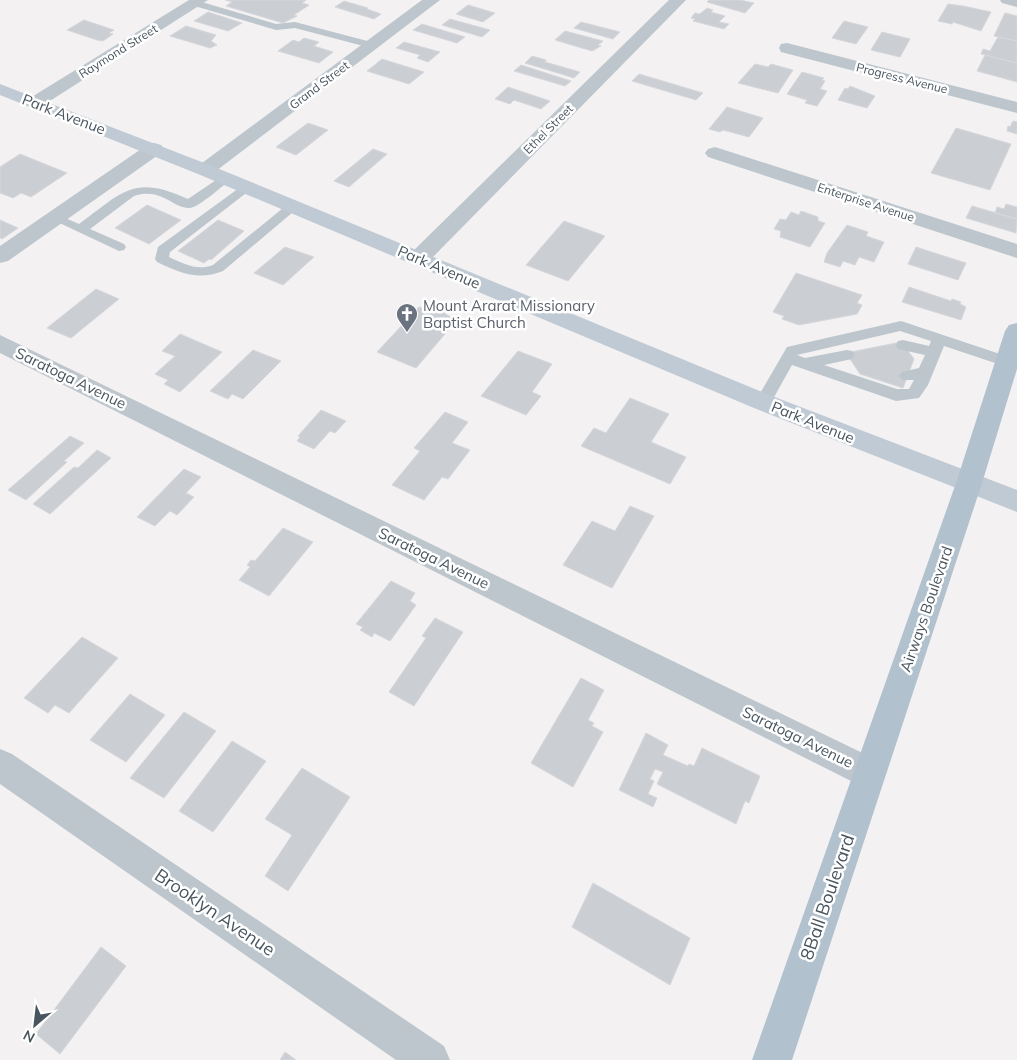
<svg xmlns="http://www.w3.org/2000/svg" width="1017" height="1060" font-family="Mulish,sans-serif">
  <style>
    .building { fill: #cbced3; stroke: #d5d7dc }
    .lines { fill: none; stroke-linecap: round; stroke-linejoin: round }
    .lane { fill: #bdc6cd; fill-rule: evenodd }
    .street { fill: #bdc6cd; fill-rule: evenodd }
    .secondary { fill: #c0cad4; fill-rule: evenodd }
    .primary { fill: #b2c1ce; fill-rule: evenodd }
    .labels { text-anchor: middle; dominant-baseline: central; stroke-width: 5; stroke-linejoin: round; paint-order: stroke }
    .far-street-label { font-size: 12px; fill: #49555e; stroke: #fff }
    .street-label { font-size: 15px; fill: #49555e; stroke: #fff }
    .worship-label { font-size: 15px; fill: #5b616d; stroke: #fff; text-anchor: start }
    .near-street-label { font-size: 18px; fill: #49555e; stroke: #fff }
  </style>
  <rect width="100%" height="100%" fill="#f3f1f1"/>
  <!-- building -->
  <path class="building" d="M225 0H306L302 3 309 5 294 15 297 16 283 23 226 6 232 2Z
    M709 0H740L754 3 745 13 707 2Z
    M344 1 368 8 367 9 381 14 374 19 335 7Z
    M948 4 963 6 991 12 981 31 953 22 952 24 938 21Z
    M468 5 495 13 483 22 456 14Z
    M707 8 713 10 711 12 725 16 719 22 729 24 724 29 693 21 695 19 691 18 695 13 700 14Z
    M208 12 242 23 228 31 194 21Z
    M1005 13 1017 16V41L994 36Z
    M450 19 490 30 482 37 442 25Z
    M84 20 114 30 109 33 113 34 103 41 97 40 67 30Z
    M844 21 868 27 856 44 832 38Z
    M581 22 620 32 613 39 574 28Z
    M422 24 465 37 457 43 413 30Z
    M186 26 216 35 211 41 217 45 210 48 170 36Z
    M565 31 603 41 598 45 601 46 592 51 555 40Z
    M882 32 910 39 900 57 871 50Z
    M998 37 1017 41V63L981 54 983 49 990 51Z
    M304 38 319 42 314 46 333 52 319 63 278 51 293 40 299 42Z
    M404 42 440 52 428 62 417 58 420 55 396 48Z
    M985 55 1017 63V82L977 71Z
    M532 56 546 60 545 62 580 72 574 78 525 63Z
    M382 59 424 72 409 84 367 71Z
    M755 64 768 67 771 64 793 70 778 93 738 83Z
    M521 65 571 81 565 86 514 71Z
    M802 72 824 78 822 80 825 81 820 89 827 91 817 106 805 103 807 100 787 94Z
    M639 74 703 93 696 100 632 81Z
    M850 86 875 96 867 108 838 100 845 88 848 89Z
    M508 87 550 101 541 109 514 100 510 104 495 99Z
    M727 107 763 118 749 137 723 130 720 132 709 129Z
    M1013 121 1017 122V134L1007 131 1008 126 1010 127Z
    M308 123 328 130 296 155 276 147Z
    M956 128 1011 144 990 190 931 173Z
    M373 149 387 154 349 187 334 181Z
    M20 154 67 173 31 197 21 193 13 198 0 193V167Z
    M1006 204 1017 207V219L995 213 997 207 1004 209Z
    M147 205 181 220 149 244 115 228Z
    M972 206 1017 219 1016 233 966 218Z
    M801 211 818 217V221L825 223 810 247 780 237 781 231 774 229 780 219 786 220 791 212 799 215Z
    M0 220 18 228 2 239 0 238Z
    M218 220 244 231 211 260 209 259 204 263 178 251Z
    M564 221 605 236 568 281 526 265Z
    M847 225 868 232 866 236 884 242 874 262 859 257 855 265 843 261 840 267 824 262 827 253Z
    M285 247 314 257 283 285 254 273Z
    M916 247 966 263 958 280 908 264Z
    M796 273 862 295 857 303 862 305 857 314 799 325 782 319 784 316 773 312Z
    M909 287 951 301 952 299 961 302 960 304 966 307 961 320 902 302Z
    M96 289 119 299 71 338 47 328Z
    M419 307 440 310 456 321 416 368 377 352Z
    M180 334 222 352 180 392 164 384 168 380 155 374 175 356 162 351Z
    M901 342 914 359 903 388 860 374 846 353Z
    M253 350 281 361 243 399 232 394 228 399 210 391Z
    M518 351 552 364 532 392 541 396 526 415 481 396Z
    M630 398 669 414 651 442 686 457 670 484 581 446 594 428 606 433Z
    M321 410 346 421 335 433 330 431 314 449 297 441 300 437 298 436Z
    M445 412 468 422 452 443 470 450 448 479 442 477 424 500 392 485 420 451 414 448Z
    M70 436 84 443 64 461 67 462 26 500 8 490Z
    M97 450 111 458 50 514 33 504 74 467 78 468Z
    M184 469 201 477 186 493 194 497 177 515 170 511 155 526 137 517Z
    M630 506 654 516 612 588 563 565 592 521 615 531Z
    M283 528 313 542 269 596 239 580 250 567 247 565 251 560 255 561Z
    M391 581 415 593 410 601 416 605 390 641 374 633 372 637 360 630 363 627 356 624Z
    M435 618 463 632 414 706 389 692 426 638 422 636Z
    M82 637 118 658 69 713 55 705 48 713 24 698Z
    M581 678 604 690 588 720 594 723 592 726 603 732 573 787 531 763Z
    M130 694 165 715 126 762 90 740Z
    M184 712 216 731 164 798 130 778Z
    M646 733 668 745 663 755 688 766 689 764 694 766 702 748 760 776 749 803 745 801 736 824 657 784 663 772 655 769 650 779 654 781 648 794 657 798 653 807 619 790Z
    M232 741 266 761 213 832 179 811Z
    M302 768 350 797 288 891 265 876 292 835 265 819Z
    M593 883 690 938 670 985 572 927Z
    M101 947 126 966 60 1054 36 1034Z
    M285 1052 296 1060H280Z"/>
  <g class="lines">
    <!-- lane -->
    <path class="lane" d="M195 0 276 24 295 22 375 43 376 45 371 48 295 28 276 30 191 5V1Z
      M225 174 231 178 229 181C221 187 199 207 190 208 173 209 162 187 134 196L90 229 124 244 126 247 124 250 119 251 49 218 56 214 79 224C123 192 133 174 188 199Z
      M246 183 250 184 252 187 250 190 170 252 169 257C184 264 197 271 213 265L288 204H298L299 207 223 271C198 281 180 273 157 262L155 259 158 247Z
      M901 321 1012 358 1015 362 1012 366 1007 367 944 346 928 385 919 398 896 401 792 365 769 406H757L755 402 787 347ZM900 331 931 341 929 346 903 340 898 341 896 345 898 349 925 355 919 368 902 372 899 376 902 380H914L909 389H897L824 365 852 359 855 355 852 351 847 350 805 358 797 355Z"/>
    <!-- street -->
    <path class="street" d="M189 0H208L42 106H30L27 102 30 98Z
      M422 0H440L212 174H198L195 170 198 166Z
      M669 0H686L427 263 419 265 411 263 408 258 411 253Z
      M1000 0H1017V7L1002 3Z
      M787 43 1017 102V113L781 52 779 48 781 44Z
      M154 143 161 145 164 149 161 153 8 261 0 263V246L147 145Z
      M715 147 1017 244V258L708 157 705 153 708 149Z
      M0 335 881 762 885 773 881 784 869 789 857 784 0 353Z
      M0 749 12 754 444 1046 450 1060H396L0 784Z"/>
    <!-- secondary -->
    <path class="secondary" d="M0 84 212 166 772 396 1017 490V512L754 408 198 174 0 95Z"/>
    <!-- primary -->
    <path class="primary" d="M1017 323V369L982 483 792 1060H752L956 483 1005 331 1009 325Z"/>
  </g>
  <!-- icons -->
  <defs>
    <g id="church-pin" transform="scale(1.125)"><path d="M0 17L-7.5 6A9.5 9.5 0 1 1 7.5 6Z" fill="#6b7280" stroke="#fff"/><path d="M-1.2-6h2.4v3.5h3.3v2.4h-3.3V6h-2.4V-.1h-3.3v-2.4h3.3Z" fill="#fff"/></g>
  </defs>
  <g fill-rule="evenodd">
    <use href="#church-pin" x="407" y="314"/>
  </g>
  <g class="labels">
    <!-- far-street labels -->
    <g class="far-street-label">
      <text transform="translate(118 51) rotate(-32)">Raymond Street</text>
      <text transform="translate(902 78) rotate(14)">Progress Avenue</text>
      <text transform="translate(319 85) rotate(-37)">Grand Street</text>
      <text transform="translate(548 129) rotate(-45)">Ethel Street</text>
      <text transform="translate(866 202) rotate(18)">Enterprise Avenue</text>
    </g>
    <!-- street labels -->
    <g class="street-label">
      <text transform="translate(64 114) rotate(21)">Park Avenue</text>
      <text transform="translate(439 267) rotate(23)">Park Avenue</text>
      <text transform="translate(71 378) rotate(26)">Saratoga Avenue</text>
      <text transform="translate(813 422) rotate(22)">Park Avenue</text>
      <text transform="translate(434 558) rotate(26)">Saratoga Avenue</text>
      <text transform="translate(926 609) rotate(-71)">Airways Boulevard</text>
      <text transform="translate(798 737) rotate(26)">Saratoga Avenue</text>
    </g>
    <!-- worship labels -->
    <g class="worship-label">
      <text x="423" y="305">Mount Ararat Missionary<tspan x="423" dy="17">Baptist Church</tspan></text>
    </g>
    <!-- near-street labels -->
    <g class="near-street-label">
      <text transform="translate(827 897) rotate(-71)">8Ball Boulevard</text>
      <text transform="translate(215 912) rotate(34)">Brooklyn Avenue</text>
    </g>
  </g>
  <!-- north arrow -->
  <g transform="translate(35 1025) rotate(208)" stroke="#ffffff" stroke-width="4" paint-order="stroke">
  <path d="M0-4L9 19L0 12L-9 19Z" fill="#49555e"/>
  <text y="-8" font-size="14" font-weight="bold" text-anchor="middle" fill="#49555e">N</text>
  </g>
</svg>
